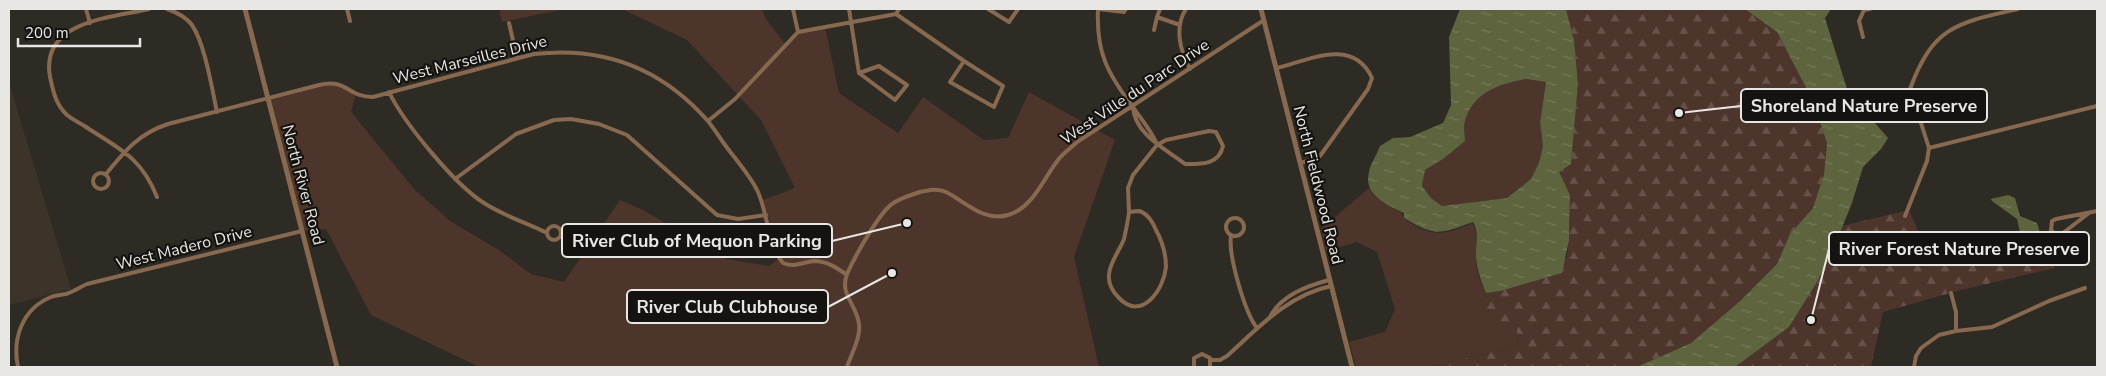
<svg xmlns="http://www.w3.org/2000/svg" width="2106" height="376" font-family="'Nunito Sans',sans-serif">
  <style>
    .built { fill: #3c3429 }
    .green { fill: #4d352c }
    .forest { fill: url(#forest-firs) }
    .water { fill: url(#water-ripples); fill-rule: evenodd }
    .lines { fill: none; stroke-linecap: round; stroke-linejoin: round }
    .minor { stroke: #876950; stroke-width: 4 }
    .tertiary { stroke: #876950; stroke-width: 5 }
    .labels { text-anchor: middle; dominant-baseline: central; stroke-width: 4.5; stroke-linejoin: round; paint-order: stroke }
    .street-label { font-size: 16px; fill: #e9e7e3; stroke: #151310 }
    .leader { fill: none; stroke: #e9e7e3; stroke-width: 2 }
    .callout-dot { fill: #e9e7e3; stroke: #151310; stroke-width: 2 }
    .callout { fill: #151310; stroke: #e9e7e3; stroke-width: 2 }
    .callout-label { font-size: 18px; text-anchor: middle; font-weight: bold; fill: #e9e7e3 }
  </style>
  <defs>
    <pattern id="forest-firs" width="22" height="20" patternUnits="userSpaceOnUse" patternTransform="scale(1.25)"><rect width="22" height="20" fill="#4d352c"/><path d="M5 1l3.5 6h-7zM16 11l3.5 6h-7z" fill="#67524a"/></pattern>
    <pattern id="water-ripples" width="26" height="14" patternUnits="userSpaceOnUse" patternTransform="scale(1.25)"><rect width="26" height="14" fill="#5e643e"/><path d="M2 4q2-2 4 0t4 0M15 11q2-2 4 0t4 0" fill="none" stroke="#757a5a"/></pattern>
  </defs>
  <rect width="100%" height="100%" fill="#2e2a24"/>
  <!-- built -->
  <path class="built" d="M9 82 71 289 9 305Z"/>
  <!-- green -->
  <path class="green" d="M499 9H565L502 22Z
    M622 9H762L766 19 786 45 798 32 825 27 839 93 898 133 923 97 984 140 1008 138 1029 92 1115 140 1074 257 1099 367H479L371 315 326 229 302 231 268 99 331 82 356 94 351 112 415 190 450 221 499 250 531 274 564 282 620 200 643 210 727 259 769 266 781 257 763 200 795 188 761 120 687 40Z
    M1526 79 1546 82 1540 122 1543 146 1539 163 1531 179 1507 198 1442 206 1431 198 1422 186 1425 170 1443 159 1465 141C1465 135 1463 127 1465 121 1473 92 1500 84 1526 79Z
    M1369 188C1376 201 1388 205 1400 212 1404 214 1402 217 1406 220 1431 238 1446 235 1472 223 1480 233 1475 245 1476 258 1476 271 1480 281 1486 293L1473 299 1516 321 1518 346 1429 367H1356L1349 342 1385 332 1395 309 1377 252 1357 242 1326 251 1321 229Z"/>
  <!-- forest -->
  <path class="forest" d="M1566 9H1745L1777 32 1813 101 1827 143 1824 174 1813 208 1790 234 1777 264 1740 301 1691 343 1637 367H1429L1518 346 1516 321 1483 324 1473 299 1486 293 1524 284 1567 257 1570 225V195L1558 172 1571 164 1578 84 1574 40Z
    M1909 210 1926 250 1977 238 1989 249 2045 245 2054 268 1957 291 1883 312 1871 367H1735L1789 327 1817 282 1830 257 1842 226Z"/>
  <!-- water -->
  <path class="water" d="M1460 9H1566L1574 40 1578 84 1571 164 1559 172 1570 195 1569 240 1562 273 1500 291 1486 293C1481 281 1477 270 1476 257 1475 244 1480 233 1473 222 1440 234 1435 237 1404 218V213C1387 205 1363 195 1369 172 1370 164 1377 155 1380 146L1393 138 1410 137 1443 123 1451 105 1449 37ZM1526 79 1546 82 1540 122 1543 146 1539 163 1531 179 1507 198 1442 206 1431 198 1422 186 1425 170 1443 159 1465 141C1465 135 1463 127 1465 121 1473 92 1500 84 1526 79Z
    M1745 9H1831L1825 18 1851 102 1868 115 1888 138 1881 149 1863 167 1852 203 1830 257 1817 282 1789 327 1735 367H1637L1691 343 1740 301 1777 264 1790 234 1813 208 1824 174 1827 143 1813 101 1777 32Z
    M2008 195 2015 198 2020 216 2037 223 2040 233 2034 239 2022 241 2017 219 1992 201 1991 199Z"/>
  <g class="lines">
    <!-- minor -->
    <path class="minor" d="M86 9 90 23
      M149 9C110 18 40 21 50 77 53 91 56 105 67 115 73 120 82 124 89 129 122 150 142 159 157 197
      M167 9C176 12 186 17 192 25 205 44 212 89 217 112
      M347 9 350 21
      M793 9 798 32
      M849 9 859 73
      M988 9 1009 22 1018 9
      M1098 9C1096 52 1107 73 1133 107 1141 119 1150 129 1156 142
      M1098 9 1124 12 1126 9
      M1186 9C1174 27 1180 51 1190 69
      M896 14 964 61
      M1157 17 1160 9
      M509 23 517 58
      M1154 30 1157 17 1180 25
      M798 32 896 14 899 9
      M1863 37 1859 21 1864 10 1870 9
      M964 61 1003 86 994 107 950 82Z
      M879 66 907 85 895 100 859 73Z
      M1277 68C1309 60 1353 37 1372 78L1368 89 1320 156 1316 159 1300 163
      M389 92C404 123 455 185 484 203 504 216 527 223 547 233
      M708 121 735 99 798 32
      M1929 148 2097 106
      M93 181a8 8 0 1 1 16 0a8 8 0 1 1-16 0Z
      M106 174C125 151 138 134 168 124L319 85C348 78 346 97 373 97L534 54C603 46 661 68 707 120 714 128 719 137 725 145 736 160 750 175 758 192 767 212 769 247 783 263 794 268 803 262 814 261 827 261 837 268 847 275
      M455 179 516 134 554 120 571 119 599 124 627 135 717 215 738 219 766 215
      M1139 211C1148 214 1152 221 1156 230 1162 241 1166 254 1166 267 1164 289 1142 322 1119 298 1113 292 1108 283 1109 274 1110 262 1120 250 1124 239 1126 230 1128 221 1129 212Z
      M1129 212 1128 188 1133 175 1157 145 1166 140 1209 131 1216 132 1223 146C1219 165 1201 164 1185 164 1166 149 1135 135 1133 107
      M2089 213 2063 233 2055 234 2051 230 2052 221 2056 219 2097 211
      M1905 216 1927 161 1929 148 1910 89C1933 26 1957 23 2018 9
      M1226 227a9 9 0 1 1 18 0a9 9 0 1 1-18 0Z
      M547 233a7 7 0 1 1 14 0a7 7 0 1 1-14 0Z
      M1231 236C1228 255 1245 313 1257 328
      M1951 293 1956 312V331
      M1270 317C1281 295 1307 286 1329 280
      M1211 360H1220L1227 356C1258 328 1288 295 1331 286
      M18 367C12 339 22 309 51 297 56 295 60 295 66 294 73 292 80 287 87 284L302 231
      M847 367C851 354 861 338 859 324 857 305 839 294 847 274 854 258 879 213 892 204 900 198 911 195 920 192 929 190 938 188 946 192 966 202 983 222 1008 215 1033 208 1043 179 1058 160 1063 153 1071 148 1077 142L1264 20
      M1194 367V358L1202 354 1210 358V367
      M1914 367 1916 356 1921 348 1939 335 1956 331 1992 327 2049 301 2085 288"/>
    <!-- tertiary -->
    <path class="tertiary" d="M245 9 337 367
      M1261 9 1352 367"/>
  </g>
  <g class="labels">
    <!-- street labels -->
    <g class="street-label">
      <text transform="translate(470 60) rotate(-14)">West Marseilles Drive</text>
      <text transform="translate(1135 92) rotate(-34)">West Ville du Parc Drive</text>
      <text transform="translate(303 185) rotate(75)">North River Road</text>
      <text transform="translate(1318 185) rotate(76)">North Fieldwood Road</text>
      <text transform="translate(184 248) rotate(-14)">West Madero Drive</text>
    </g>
  </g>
  <!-- callouts -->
  <path class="leader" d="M1679 113L1741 106M907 223L832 241M1811 320L1829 249M892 273L828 307"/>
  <g class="callout-dot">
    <circle cx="1679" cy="113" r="5"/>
    <circle cx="907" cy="223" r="5"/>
    <circle cx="1811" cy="320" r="5"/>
    <circle cx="892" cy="273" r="5"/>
  </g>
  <g class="callout">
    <rect x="1741" y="89" width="246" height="33" rx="5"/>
    <rect x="562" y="224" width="270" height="33" rx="5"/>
    <rect x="1829" y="232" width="260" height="33" rx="5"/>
    <rect x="627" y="290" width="201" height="33" rx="5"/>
  </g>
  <g class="callout-label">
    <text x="1864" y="112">Shoreland Nature Preserve</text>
    <text x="697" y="247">River Club of Mequon Parking</text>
    <text x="1959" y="255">River Forest Nature Preserve</text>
    <text x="727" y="313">River Club Clubhouse</text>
  </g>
  <!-- border -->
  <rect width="2106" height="376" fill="none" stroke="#e9e7e3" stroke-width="20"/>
  <!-- scale -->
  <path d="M18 38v8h122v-8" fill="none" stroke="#e9e7e3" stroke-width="2.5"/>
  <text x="25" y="38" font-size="15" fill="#e9e7e3" stroke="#151310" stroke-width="4" paint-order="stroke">200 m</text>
</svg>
